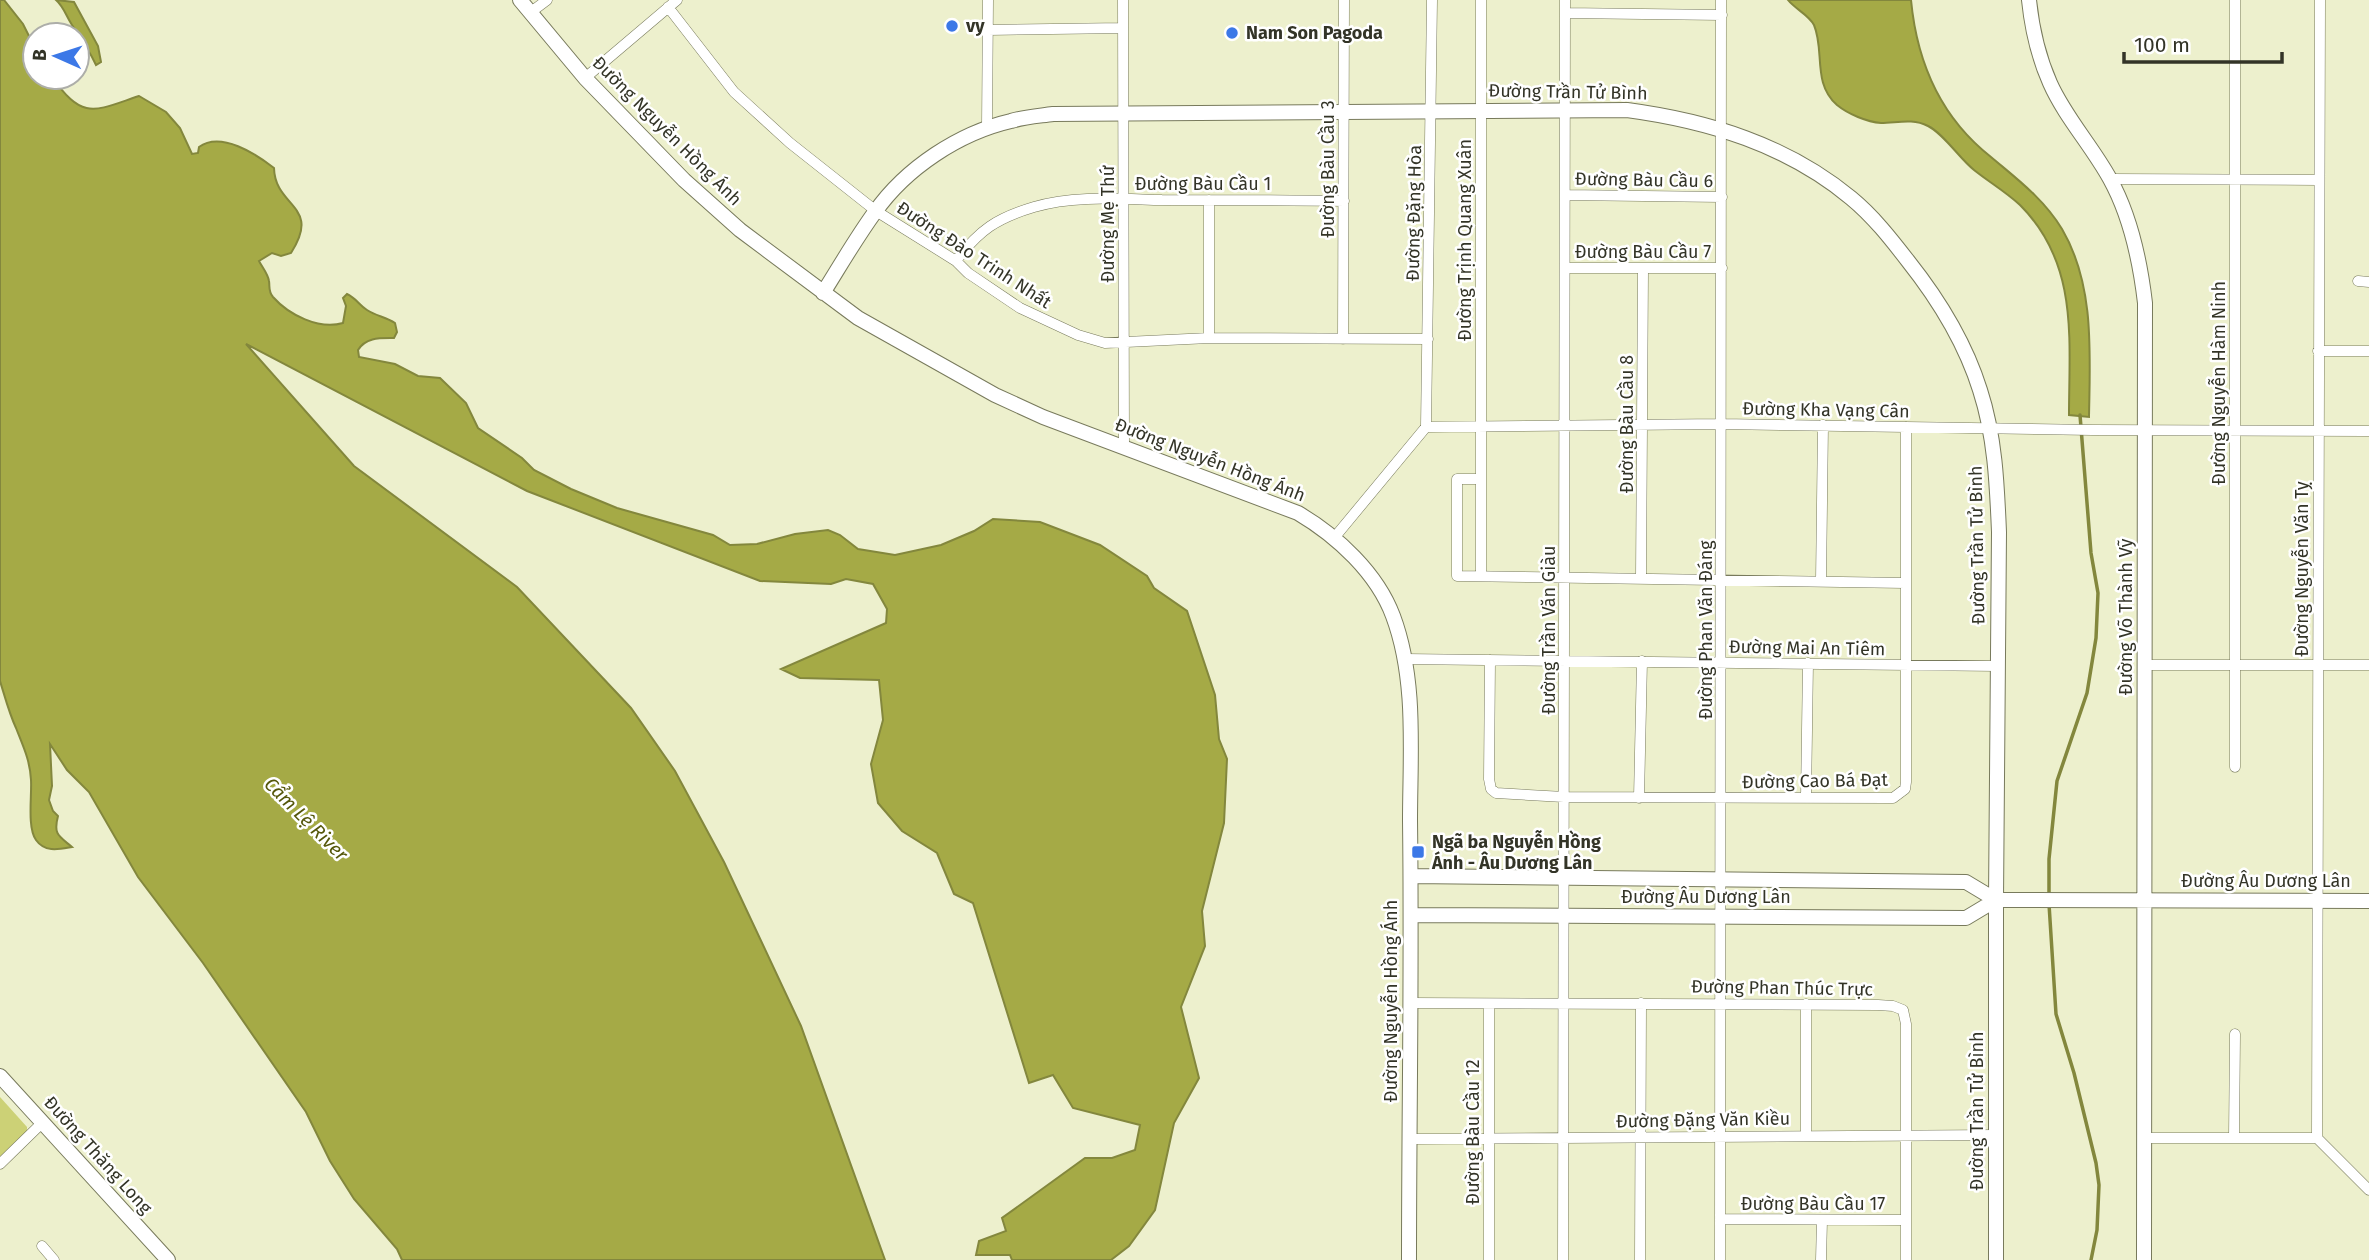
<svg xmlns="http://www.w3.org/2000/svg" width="2369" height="1260" font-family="'Fira Sans',sans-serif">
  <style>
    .green { fill: #ccd176 }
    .water { fill: #a5aa46; stroke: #83873d; stroke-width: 2 }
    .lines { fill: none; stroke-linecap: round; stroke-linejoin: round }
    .stream { stroke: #83873d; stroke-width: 3.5 }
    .street-casing { stroke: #787a5c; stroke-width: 11 }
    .secondary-casing { stroke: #787a5c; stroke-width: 16 }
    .street { stroke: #fff; stroke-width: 10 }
    .secondary { stroke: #fff; stroke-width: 14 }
    .poi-dot { fill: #3c78e7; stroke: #fff; stroke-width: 2.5 }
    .labels { text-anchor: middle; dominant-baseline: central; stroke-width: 5; stroke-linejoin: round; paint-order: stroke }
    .poi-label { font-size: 18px; font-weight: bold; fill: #333427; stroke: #fff; text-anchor: start }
    .street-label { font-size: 18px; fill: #333427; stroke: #fff }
    .water-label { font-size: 19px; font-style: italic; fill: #55570b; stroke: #fff }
  </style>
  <rect width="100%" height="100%" fill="#edf0cd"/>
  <!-- green -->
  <path class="green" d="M0 1097 27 1127V1131L0 1158Z"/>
  <!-- water -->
  <path class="water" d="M0 0H4L23 24 35 48V77H52C83 121 94 111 139 96L166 112 180 128 192 154 198 153 199 147C221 131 256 154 274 168 275 208 322 205 291 253L281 256 272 253 259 261C262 267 268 274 269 281 270 287 268 291 273 297 289 315 319 330 343 323L346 306 343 298 347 294C356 298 359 305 367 310 376 316 386 317 395 323L397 332 394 338C380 338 366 337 358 350L359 357 395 364 418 376 440 378 466 403 478 428 522 458 534 470 571 489 617 508 713 535 730 545 757 544 795 534 828 530 840 535 858 549 895 555 941 545 974 531 993 519 1040 522 1100 545 1147 576 1154 588 1187 611 1215 695 1219 739 1227 759 1224 823 1202 911 1205 946 1181 1007 1199 1078 1174 1123 1155 1210 1129 1246 1111 1260H1012L1010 1255H976L979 1241 1006 1231 1002 1218 1085 1158H1112L1135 1150 1140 1125 1073 1108 1053 1075 1029 1083 973 903 954 894 937 853 902 831 878 803 871 764 883 720 879 680 800 678 781 669 886 623 887 609 873 584 846 579 831 584 760 581 527 491 246 344 354 466 517 587 631 708 675 771 724 862 801 1026 885 1260H402L397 1249 354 1199 330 1161 306 1112 203 963 138 877 89 792 67 770 50 744 52 786 49 800 53 811 58 816C53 835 59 836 72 847 60 849 45 853 36 840 27 827 32 796 31 780 30 760 23 746 16 728 9 713 5 697 0 681Z
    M56 0 74 2 98 46 101 62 96 65C89 50 81 38 72 25 66 16 64 7 56 0Z
    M1788 0H1911C1917 63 1940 117 1991 157 2017 179 2044 199 2062 229 2095 285 2090 354 2089 417L2069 415C2069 339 2079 264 2020 205 2006 192 1989 182 1974 170 1959 158 1944 134 1928 126 1912 118 1897 123 1881 123 1867 122 1848 114 1837 105 1812 83 1825 51 1814 25 1809 15 1795 9 1788 0Z"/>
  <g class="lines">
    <!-- stream -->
    <path class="stream" d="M2049 897V859L2057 781 2087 693 2096 638 2098 593 2091 553 2080 415
      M2049 904 2056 1014 2074 1073 2096 1163 2099 1185 2097 1230 2091 1260"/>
    <!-- street casing -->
    <g class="street-casing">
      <path id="street" d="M1123 0 1124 448
        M1481 0V576
        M668 7 734 92 790 143 876 211 956 261 968 273 1020 308 1078 335 1105 343 1209 338 1428 339
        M531 12 547 0
        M1565 13 1722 15
        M988 30 1123 28
        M585 78 677 0
        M987 129 988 0
        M2110 179 2319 180
        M1565 195 1722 197
        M1209 200V338
        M956 261C979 230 997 218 1034 207 1074 195 1120 199 1162 200 1222 200 1283 200 1344 201
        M1565 268H1722
        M2358 281 2369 282
        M1343 339 1344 0
        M2318 351H2369
        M1426 427 1432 0
        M1481 479H1457V576L1905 583
        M1334 538 1426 427 1722 424 2092 430 2369 431
        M1641 578 1643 270
        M1821 581 1823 425
        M1405 659 1998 666
        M1490 660 1489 779 1491 789 1496 793 1564 797 1893 798 1905 789 1906 782V427
        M2146 665H2369
        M2235 767V0
        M1639 798 1642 661
        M1806 798 1808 663
        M1410 1003 1878 1005 1893 1006 1903 1010 1906 1024V1260
        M1489 1004V1260
        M1806 1135V1004
        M2145 1138H2317L2369 1190
        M2234 1138 2235 1034
        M2317 1138 2320 0
        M1409 1139 1997 1135
        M0 1164 42 1123
        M1720 1219 1906 1220
        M42 1246 54 1260
        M1563 1260 1565 0
        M1640 1260 1641 1003
        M1720 1260 1721 0
        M1821 1260 1822 1220"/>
    </g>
    <!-- secondary casing -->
    <g class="secondary-casing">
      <path id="secondary" d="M520 0 585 78 684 180 740 230 858 318 995 395 1043 417 1298 513C1337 536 1377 573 1393 616 1417 680 1410 754 1410 821 1412 967 1409 1114 1409 1260
        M2029 0C2032 29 2038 56 2050 83 2065 117 2092 146 2110 179 2131 217 2140 260 2145 303L2144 1260
        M823 293C840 266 856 238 875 212 906 168 959 133 1011 121 1024 117 1039 116 1053 114L1627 110C1709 121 1787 145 1851 198 1873 216 1891 239 1908 261 1939 300 1965 342 1980 390 1995 436 1997 484 1999 532L1996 900V1260
        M1411 876 1966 882 1996 900 2369 901
        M1411 915 1966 918 1996 900
        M0 1076 168 1260"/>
    </g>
    <!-- street -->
    <use href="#street" class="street"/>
    <!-- secondary -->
    <use href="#secondary" class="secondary"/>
  </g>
  <!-- markers -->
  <g class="poi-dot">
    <circle cx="952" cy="26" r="7"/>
    <circle cx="1232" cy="33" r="7"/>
    <rect x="1411" y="845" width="14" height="14" rx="3.5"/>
  </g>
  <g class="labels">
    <!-- poi labels -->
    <g class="poi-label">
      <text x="966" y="26">vy</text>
      <text x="1246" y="33">Nam Son Pagoda</text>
      <text x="1432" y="842">Ngã ba Nguyễn Hồng<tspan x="1432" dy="21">Ánh - Âu Dương Lân</tspan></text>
    </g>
    <!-- street labels -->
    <g class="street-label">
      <text transform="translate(1568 92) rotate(1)">Đường Trần Tử Bình</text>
      <text transform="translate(667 131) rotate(45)">Đường Nguyễn Hồng Ánh</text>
      <text transform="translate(1328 169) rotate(-90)">Đường Bàu Cầu 3</text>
      <text transform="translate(1644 180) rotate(1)">Đường Bàu Cầu 6</text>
      <text x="1203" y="184">Đường Bàu Cầu 1</text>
      <text transform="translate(1414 213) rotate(-89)">Đường Đặng Hòa</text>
      <text transform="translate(1108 224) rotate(-90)">Đường Mẹ Thứ</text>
      <text transform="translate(1465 240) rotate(-90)">Đường Trịnh Quang Xuân</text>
      <text x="1643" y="252">Đường Bàu Cầu 7</text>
      <text transform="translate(974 255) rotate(33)">Đường Đào Trinh Nhất</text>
      <text transform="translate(2219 383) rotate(-90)">Đường Nguyễn Hàm Ninh</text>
      <text transform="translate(1826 410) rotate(1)">Đường Kha Vạng Cân</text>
      <text transform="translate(1627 424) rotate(-90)">Đường Bàu Cầu 8</text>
      <text transform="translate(1210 460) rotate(21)">Đường Nguyễn Hồng Ánh</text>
      <text transform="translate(1977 545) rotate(-91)">Đường Trần Tử Bình</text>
      <text transform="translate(2302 569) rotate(-90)">Đường Nguyễn Văn Tỵ</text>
      <text transform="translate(2126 617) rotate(-90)">Đường Võ Thành Vỹ</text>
      <text transform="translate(1549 630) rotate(-90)">Đường Trần Văn Giàu</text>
      <text transform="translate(1706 630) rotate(-90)">Đường Phan Văn Đáng</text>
      <text transform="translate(1807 648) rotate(1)">Đường Mai An Tiêm</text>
      <text transform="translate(1815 781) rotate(-1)">Đường Cao Bá Đạt</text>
      <text x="2266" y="881">Đường Âu Dương Lân</text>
      <text x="1706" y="897">Đường Âu Dương Lân</text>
      <text transform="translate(1782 988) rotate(1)">Đường Phan Thúc Trực</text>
      <text transform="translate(1391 1001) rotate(-90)">Đường Nguyễn Hồng Ánh</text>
      <text transform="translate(1977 1111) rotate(-90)">Đường Trần Tử Bình</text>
      <text transform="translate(1703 1120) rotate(-1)">Đường Đặng Văn Kiều</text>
      <text transform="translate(1473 1132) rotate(-90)">Đường Bàu Cầu 12</text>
      <text transform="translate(98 1155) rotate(48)">Đường Thăng Long</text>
      <text x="1813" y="1204">Đường Bàu Cầu 17</text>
    </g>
    <!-- water labels -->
    <g class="water-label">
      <text transform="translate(306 819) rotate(45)">Cẩm Lệ River</text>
    </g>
  </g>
  <!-- north arrow -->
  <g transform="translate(56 56) rotate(273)"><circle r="33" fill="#ffffff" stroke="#adaea9" stroke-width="2"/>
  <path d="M0-5L12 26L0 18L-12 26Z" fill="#3c78e7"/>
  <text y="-10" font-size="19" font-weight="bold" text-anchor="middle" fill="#333427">B</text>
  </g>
  <!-- scale -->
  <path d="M2124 52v10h158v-10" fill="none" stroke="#333427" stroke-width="3.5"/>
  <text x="2134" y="52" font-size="21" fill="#333427" stroke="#ffffff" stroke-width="5" paint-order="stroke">100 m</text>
</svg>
